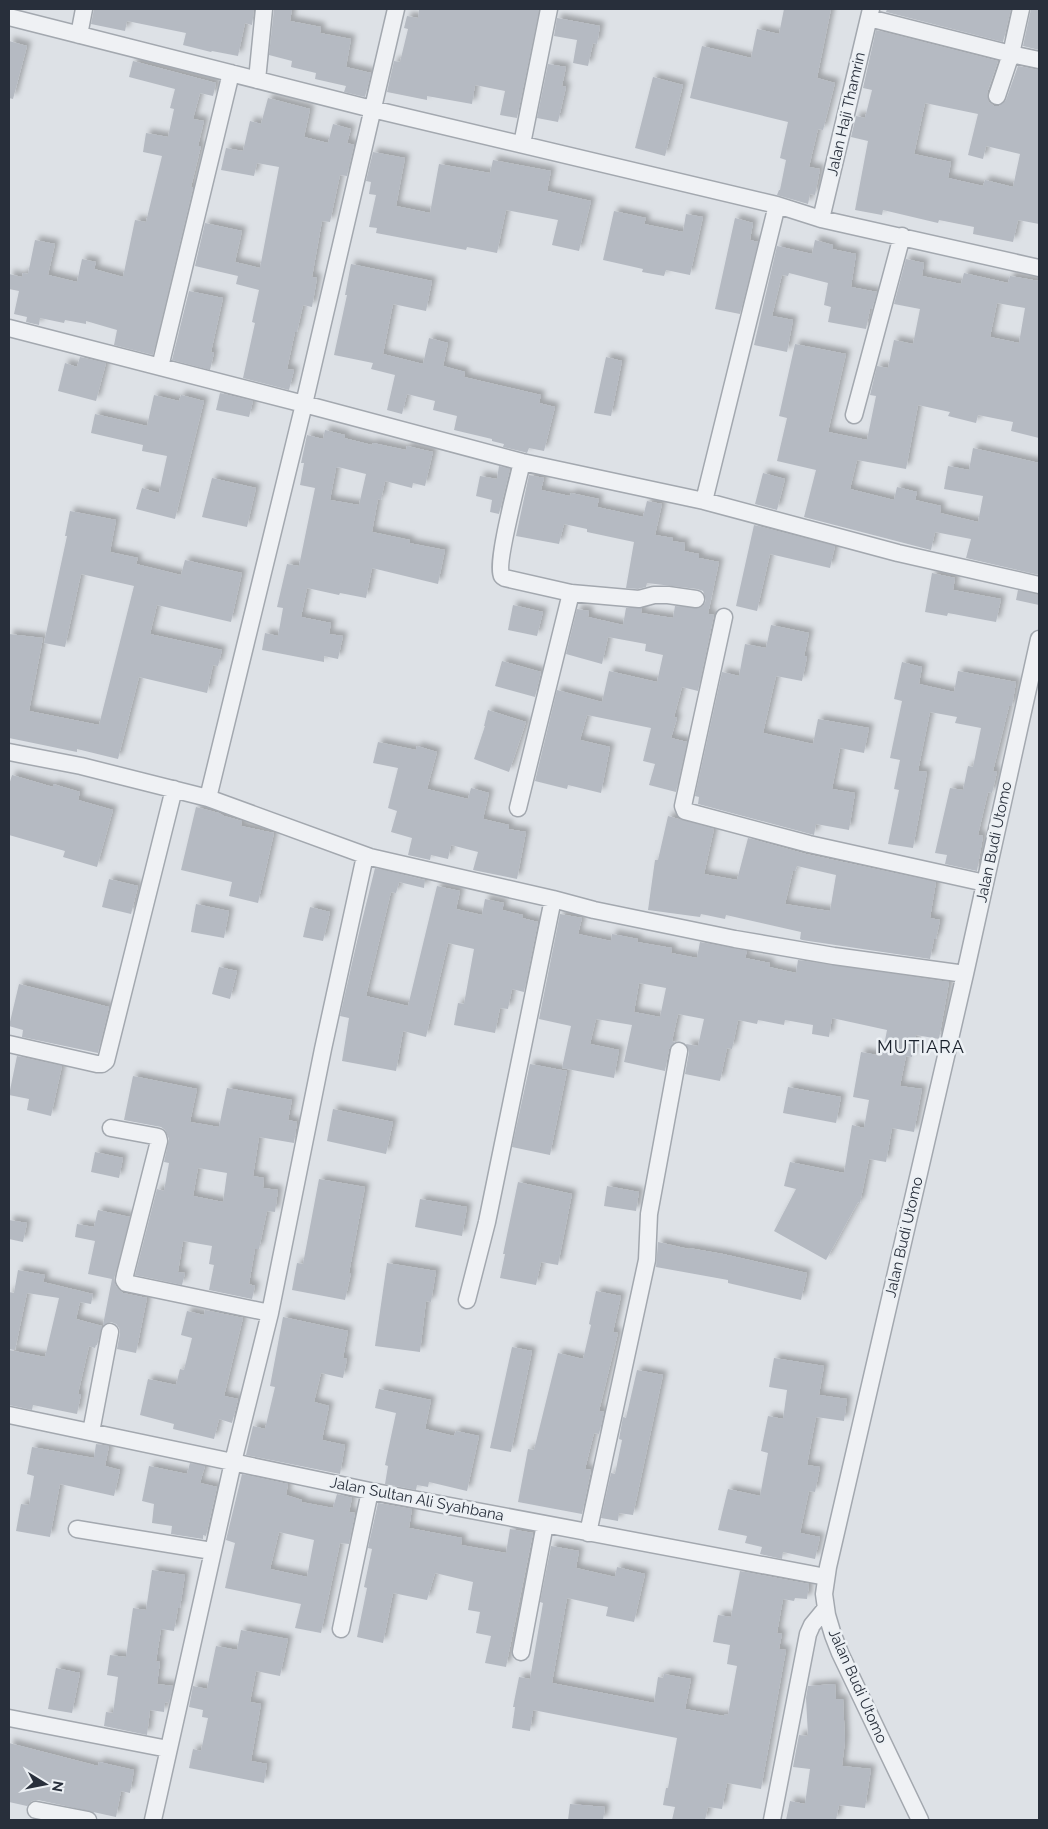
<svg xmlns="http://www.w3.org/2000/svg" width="1048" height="1829" font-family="Raleway,sans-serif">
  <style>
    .building { fill: #b5bac2; fill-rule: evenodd; filter: url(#shadow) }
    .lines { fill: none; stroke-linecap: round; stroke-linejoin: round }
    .minor-casing { stroke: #a3a8af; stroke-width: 19 }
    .minor { stroke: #eff1f4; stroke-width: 16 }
    .labels { text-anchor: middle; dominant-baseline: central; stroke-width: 5; stroke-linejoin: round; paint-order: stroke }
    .street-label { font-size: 15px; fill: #282f3b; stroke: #ecf0f4 }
    .quarter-label { font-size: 18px; letter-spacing: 1px; fill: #1a212c; stroke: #ecf0f4 }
  </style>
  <defs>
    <filter id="shadow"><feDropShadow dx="4.5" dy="-4.5" stdDeviation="2.5" flood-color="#0004"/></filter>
  </defs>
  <rect width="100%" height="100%" fill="#dde1e6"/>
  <!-- building -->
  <path class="building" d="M94 9H254L252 25 245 23 238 56 212 51 211 52 183 45 186 33 127 21 125 31 91 24Z
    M274 9H292L290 21 321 27 320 33 351 39 346 67 371 73 365 97 344 92 346 86 315 79 316 73 291 67 292 61 269 55Z
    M419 9H531L539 10 517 118 500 115 505 91 475 85 472 104 427 96V100L387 92 394 61 400 62 408 29 404 28 407 16 418 18Z
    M784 9H831L817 78 835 83 823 130 818 129 809 167 820 169 815 195 810 194 808 204 777 195 779 190H780L786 160 780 158 788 122 690 98 702 46 751 58 757 29 779 34Z
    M887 9H1011L1003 42 886 12Z
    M1031 9H1039V50L1023 46Z
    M557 18 600 26 597 44 593 43 588 66 573 63 577 40 554 36Z
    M876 30 998 61 987 93 989 102 994 106H999L1006 100 1018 66 1039 70V224L1018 220 1013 242 973 234 974 227 939 220 938 223 883 210 882 215 855 210 868 141 851 137 856 116 865 118 872 90 863 88ZM925 103 978 114 968 155 983 159 986 146 1020 154 1013 187 985 180 983 186 948 178 951 162 914 154Z
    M9 41 27 46 13 99 9 98Z
    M133 61 216 83 213 96 200 93 193 119 204 121 198 146H201L191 187 193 188 153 355 114 345 117 330 86 321V324L65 320 64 323 40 318 39 325 26 322 27 317 14 314 19 291 9 289V274L22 277 23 273 28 274 35 240 55 244 48 275 77 282 82 259 96 262 94 269 123 277 135 220 146 222 162 156 143 152 146 133 168 137 174 109 170 108 175 89 129 77Z
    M548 64 566 67 562 86 566 87 558 122 537 118Z
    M653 77 683 85 665 156 635 148Z
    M268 98 310 109 304 137 328 143 333 124 351 129 347 143 354 145 347 176 340 175 330 222 322 221 312 277 317 278 312 307 303 305 297 332H295L287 369 294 370 289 390 243 378 255 323 252 322 259 290 236 284 238 276 195 266 205 223 242 231 235 262 260 268 279 167 257 163 254 176 221 170 226 148 243 151 250 121 261 124Z
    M373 152 405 158 396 206 430 213 439 164 490 173 493 160 551 171 547 191 591 201 579 251 552 245 558 220 506 210 497 253 467 247 466 250 376 233 377 228 369 227 376 195 369 194 371 182 366 181Z
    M614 211 646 218 644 224 683 232 686 214 703 217 690 275 666 270 664 276 642 272 643 269 603 260Z
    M735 218 753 223 750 240 758 242 740 314 715 309Z
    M815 240 833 245 832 249 856 254 851 287 877 292 872 309H870L866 329 828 322 831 307 824 305 828 283 789 273 788 276 782 275 772 316 793 320 787 352 754 345 777 246 812 254Z
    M906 259 924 263 922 276 961 284 964 273 1008 283 1010 276 1039 281V438L1011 431 1013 422 978 415 976 423 948 416 950 412 918 405 906 469 857 460 850 489 894 500 897 487 917 492 915 500 941 506 940 513 978 522 983 496 944 489 948 466 969 470 973 448 1039 463V575L966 558 971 539 935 532 931 550 804 517 816 470 777 461 787 418 779 416 795 344 846 354 828 432 867 440 876 396 870 395 877 366 888 368 894 340 913 344 920 309 894 304ZM997 303 1025 308 1019 343 990 337Z
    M351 264 432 281 426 311 393 304 383 354 423 364 429 338 448 343 443 366 465 372 464 377 541 395 539 403 555 407 544 451 529 448 527 453 524 452 503 447 504 444 492 441V439L454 430 457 416 433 410 435 401 407 394 402 414 387 410 395 375 371 369 373 363 334 355 347 295H345Z
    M189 291 223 298 211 352 214 353 210 370 172 360Z
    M80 357 106 363 96 401 58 391 65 363 77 367Z
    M606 357 622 361 611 416 594 413Z
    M220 393 253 401 249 417 216 410Z
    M154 395 179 401 181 395 204 401 175 519 136 509 142 488 159 493 167 456 142 451 143 445 91 433 95 414 147 426Z
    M325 430 345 435 344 438 372 445 373 443 406 450 407 446 433 452 425 486 413 483 412 488 385 481 381 500 378 499 372 532 410 540 409 543 445 550 438 584 372 568 366 598 340 593 339 595 307 588 301 617 331 623 329 634 343 636 338 659 324 656V662L262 650 265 633 278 636 283 608 277 607 287 564 299 566 315 488 300 485 304 463H301L307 435 323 439ZM338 467 366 474 359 505 330 500 336 468Z
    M499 466 510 469 499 514 490 512 492 500 476 496 480 476 497 479Z
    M763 473 785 479 777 510 755 504Z
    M529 475 544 478 541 490 570 496 571 493 599 499 597 507 643 517 647 501 662 504 655 535 673 538 672 541 685 543 684 551 699 554V558L719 562 708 614 714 615 698 691 682 687 674 717 677 718 671 738 687 742 676 792 649 785 655 764 643 761 651 728 587 715 580 740 610 747 601 793 568 785 567 789 535 781 557 690 602 702 609 671 657 682 663 655 645 651 646 644 608 637 602 664 566 654 577 609 589 611 588 617 623 625 626 608H642L641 613 673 618 675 606 699 608 704 605 706 600 703 591 697 589 647 583 646 587 638 589 626 588 634 542 587 532V529L564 524 559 544 516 536Z
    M212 478 256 488 247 527 202 517Z
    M70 511 116 520 110 552 138 558 136 564 181 575 185 560 242 573 231 622 157 605 150 634 222 650 218 666 213 665 207 693 139 677 118 759 77 749V752L9 738V634L43 638 29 711 99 725 134 586 81 574 65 647 44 643 67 536H65Z
    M754 525 835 546 830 568 770 554 757 611 736 606Z
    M932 573 955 578 953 590 1001 599 996 622 948 613 947 616 925 612Z
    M1018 590 1039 595V605L1016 600Z
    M513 605 543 612 537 636 508 630Z
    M771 625 809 633 804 656 807 657 802 681 776 676 763 733 813 744 818 719 869 728 864 753 840 748 832 789 855 793 849 830 816 824 814 835 698 804 699 797 695 796 722 672 739 676 745 644 766 648Z
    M502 661 541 672 535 697 495 686Z
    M902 662 922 667 919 684 954 692 958 671 1016 682 1012 706H1009L993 771 997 772 992 793 988 792 978 835 983 836 977 871 945 864 947 855 935 853 950 788 963 790 968 766 973 767 981 728 955 723 957 717 930 712 918 771 927 772 913 848 888 844 899 790 894 789 900 760 890 758 902 701 894 699Z
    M488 710 526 722 509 772 474 759 485 726H484Z
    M378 742 416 750 417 746 437 752 427 789 468 799 471 788 489 793 483 819 509 825 508 829 526 832 517 879 473 870 478 852 451 845 448 859 431 855 430 860 408 855 412 838 391 832 397 811 388 808 398 768 373 763Z
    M12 775 53 787V784L80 792 78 800 113 810 97 867 63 857 65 851 9 835V785Z
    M196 807 219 813 224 816 242 821 241 826 274 833 258 903 229 896 232 882 181 870Z
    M668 816 714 829 704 874 737 880 748 838 806 854 936 882 930 918 940 920 936 939H934L930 959 802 940 800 939 801 932 726 915 725 919 701 914 700 917 648 910 655 860H658ZM797 866 836 875 830 911 785 904 793 871H795Z
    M375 868 425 880 424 888 399 882 396 893 391 892 366 996 408 1006 437 886 460 891 456 909 482 915 485 899 504 903 502 910 523 915 522 918 538 922 524 992 512 989 508 1009 500 1008 495 1033 454 1025 458 1003 464 1004 474 949 448 943 426 1037 403 1031 396 1071 342 1061 349 1018 340 1016 358 937Z
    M109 879 138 886 131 914 102 907Z
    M196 904 229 911 224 938 191 932Z
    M310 907 330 912 323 941 303 937Z
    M560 914 582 918 578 934 611 941 612 934 638 939 637 942 672 948 671 953 697 958 700 942 747 951 745 958 770 963 769 967 796 973 798 960 949 982 939 1039 916 1035 912 1057 906 1056 900 1086 922 1089 914 1132 892 1128 886 1162 869 1159 860 1203 858 1202 826 1260 774 1231 796 1189 784 1186 790 1162 844 1173 852 1125 864 1128 869 1100 853 1097 861 1052 882 1056 887 1030 832 1018 829 1037 812 1034 813 1025 785 1020 784 1025 758 1020 757 1024 738 1020 732 1049 727 1048 720 1081 685 1074 689 1052 686 1044 698 1046 704 1019 678 1014 672 1041 675 1042 669 1049 665 1071 624 1062 632 1025 596 1019 590 1044 619 1050 614 1078 562 1068 571 1026 539 1019ZM639 983 666 988 660 1017 634 1012Z
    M219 967 237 971 230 999 212 994Z
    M19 984 109 1007 98 1053 22 1037 23 1030 9 1026Z
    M17 1056 62 1066 51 1116 27 1110 29 1099 9 1095Z
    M530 1064 567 1071 550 1155 512 1147Z
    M133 1076 197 1089 190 1122 219 1127 227 1088 292 1100 288 1120 297 1122 294 1143 259 1137 253 1176 264 1178 263 1188 278 1190 275 1212 267 1211 259 1249H255L249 1284 255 1286 252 1299 209 1290 214 1265 209 1264 212 1246 183 1241 178 1272 185 1273 182 1285 135 1275 157 1189 164 1191 169 1163 164 1162 169 1139 165 1130 161 1127 124 1120ZM198 1168 227 1173 223 1202 193 1196Z
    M788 1087 841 1097 836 1123 783 1113Z
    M333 1109 393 1122 386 1154 327 1141Z
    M95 1152 123 1158 119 1178 91 1172Z
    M319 1179 365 1187 349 1273H351L345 1300 292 1290 297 1263 303 1264Z
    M518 1182 572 1194 558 1265 541 1262 536 1285 500 1278 505 1254H503Z
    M607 1186 639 1192 636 1211 604 1206Z
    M420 1199 467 1207 462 1236 415 1227Z
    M98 1210 130 1217 114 1279 116 1286 123 1293 147 1298 136 1353 117 1349 120 1333 119 1328 116 1324 111 1322 103 1325 112 1279 88 1274 95 1241 75 1237 77 1224 94 1227Z
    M9 1220 27 1223 23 1242 9 1239Z
    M658 1242 689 1249V1248L723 1254 807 1273 801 1300 728 1283V1280L656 1267Z
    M387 1263 436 1271 431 1302 426 1301 420 1352 375 1346Z
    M18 1270 45 1275 43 1282 93 1294 91 1304 80 1302 76 1319 102 1326 97 1345H96L95 1348 89 1346 78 1394H81L77 1414 33 1405 32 1410 9 1405V1350L45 1357 59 1298 27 1293 15 1350 9 1349V1292L14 1293Z
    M596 1291 621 1296 613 1332 618 1333 599 1411 604 1412 599 1434 594 1433 585 1469 591 1470 582 1514 518 1502 528 1449 534 1450 558 1353 583 1359 591 1325 589 1324Z
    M205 1310 243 1318 224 1396 238 1399 232 1423 219 1419 214 1439 173 1429 174 1424 140 1415 148 1379 176 1385 180 1369 184 1370 192 1338 181 1335 187 1311 204 1315Z
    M283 1317 348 1331 343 1358 347 1359 343 1378 321 1373 314 1402 329 1406 322 1440 345 1445 340 1474 246 1455 253 1426 265 1429 275 1387 270 1386Z
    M512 1347 532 1351 511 1452 490 1448Z
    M774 1358 824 1366 819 1395 847 1399 844 1421 816 1417 807 1465 820 1467 815 1492 809 1491 800 1533 820 1537 815 1559 783 1552 782 1559 760 1554 762 1547 745 1543 747 1536 718 1530 728 1489 760 1496 768 1453 761 1451 768 1416 783 1419 787 1390 769 1387Z
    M637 1370 663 1375 633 1515 619 1513 618 1521 601 1518 611 1473 615 1474 622 1440 619 1439 623 1417 626 1418Z
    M379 1389 431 1400 425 1429 454 1436 456 1431 479 1436 467 1491 429 1482 428 1487 417 1485 416 1490 385 1484 388 1466 385 1465 396 1413 375 1408Z
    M96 1444 109 1446 105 1466 120 1470 114 1496 60 1484 50 1537 16 1531 21 1504 29 1505 34 1476 27 1474 32 1447 94 1458Z
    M190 1463 205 1466 200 1483 217 1487 206 1536 203 1535V1539L171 1534 172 1526 152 1523 154 1504 142 1501 149 1466 187 1474Z
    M242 1474 288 1484 286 1495 302 1500 301 1502 333 1508 337 1494 352 1498 349 1512 355 1513 349 1544 340 1543 321 1633 295 1628 301 1604 225 1588 235 1543 226 1540ZM279 1532 314 1540 307 1577 270 1569Z
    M378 1503 412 1509 409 1528 462 1538 461 1545 506 1553 510 1529 533 1533 506 1667 485 1663 491 1636 476 1633 480 1612 468 1610 473 1582 435 1573 427 1600 393 1593 383 1643 357 1637 367 1588 364 1587 372 1549 368 1548Z
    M551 1546 579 1551 576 1568 615 1577 617 1567 645 1574 634 1622 606 1616 608 1607 567 1598 552 1683 654 1703 658 1677 663 1678 664 1674 691 1679 685 1709 724 1716V1714L728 1715 737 1666 727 1664 730 1645 713 1642 718 1615 731 1617 740 1571 809 1584 807 1599 795 1598 794 1601 783 1599 777 1633 782 1634 779 1649 786 1650 761 1789 727 1783 722 1809 708 1807 705 1820H672L675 1807 663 1805 666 1788H668L677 1738 533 1710 530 1731 512 1728 515 1707H513L519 1677 530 1679 543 1603 540 1602Z
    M152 1570 185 1575 180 1608H178L174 1631 161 1629 156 1661 160 1662 157 1684 173 1686 169 1703 165 1702 164 1712 150 1710 147 1735 104 1726 106 1712 113 1713 118 1677 107 1675 110 1655 126 1657 133 1608 146 1610Z
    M241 1630 288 1639 280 1676 256 1671 250 1702 261 1704 251 1761 267 1764 264 1783 189 1768 193 1749 201 1751 208 1718 202 1717 203 1710 189 1707 193 1686 207 1689 216 1646 237 1650Z
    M56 1668 80 1673 72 1713 48 1709Z
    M835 1684 836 1699H843L845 1741 842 1766 871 1769 865 1808 839 1805 836 1820H786L790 1801 805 1804 810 1769 793 1767 799 1735 808 1736 806 1698 808 1686Z
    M9 1743 98 1766 99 1762 134 1770 130 1793 121 1791 116 1817 38 1800 32 1801 27 1806 9 1802Z
    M570 1804 605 1807 603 1820H568Z"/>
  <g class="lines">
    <!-- minor casing -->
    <g class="minor-casing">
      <path id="minor" d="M9 17 372 109 777 205 821 219 1039 268
        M869 18 1011 54 1039 60
        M79 35 84 9
        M257 80 264 9
        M997 96 1011 54 1021 9
        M522 144 549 9
        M821 219 871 9
        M9 328 304 404 522 462 704 501 898 553 1039 585
        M160 367 231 73
        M854 415 902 236
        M522 462C518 480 495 565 502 576L505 578 571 593 639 599 654 595H668L696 599
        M704 501 777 205
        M724 617 683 806 685 811 809 844 985 883
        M9 752 81 766 208 798 370 857 553 899 594 910 735 939 834 956 965 974
        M208 798 304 404 396 9
        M518 808 571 593
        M9 1044 97 1064H102L106 1061 174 789
        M111 1128 154 1136 158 1137 159 1141 125 1275 124 1280 126 1283 270 1313
        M467 1300 487 1222 553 899
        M9 1415 370 1491 826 1577
        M91 1432 110 1332
        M77 1529 212 1551
        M588 1533 647 1260 649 1214 679 1051
        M341 1629 370 1491
        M521 1652 545 1524
        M9 1718 168 1749
        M36 1810 88 1820
        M153 1820 233 1462 270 1313 323 1049 365 856
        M772 1820 808 1634 812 1625 826 1608
        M920 1820 840 1653 833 1635 827 1615 824 1594 828 1567 965 974 1039 639"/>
    </g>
    <!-- minor -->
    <use href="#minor" class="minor"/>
  </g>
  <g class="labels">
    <!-- street labels -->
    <g class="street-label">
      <text transform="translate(846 114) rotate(-77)">Jalan Haji Thamrin</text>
      <text transform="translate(994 842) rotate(-78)">Jalan Budi Utomo</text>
      <text transform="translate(904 1237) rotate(-77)">Jalan Budi Utomo</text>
      <text transform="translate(417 1499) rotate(11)">Jalan Sultan Ali Syahbana</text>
      <text transform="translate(858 1686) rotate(66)">Jalan Budi Utomo</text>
    </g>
    <!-- quarter labels -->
    <g class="quarter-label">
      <text x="921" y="1046">MUTIARA</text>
    </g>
  </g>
  <!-- border -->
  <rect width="1048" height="1829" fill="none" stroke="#282f3b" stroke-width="20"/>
  <!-- north arrow -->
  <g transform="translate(45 1784) rotate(100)" stroke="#ecf0f4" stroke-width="4" paint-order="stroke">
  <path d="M0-4L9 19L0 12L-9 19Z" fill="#282f3b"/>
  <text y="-8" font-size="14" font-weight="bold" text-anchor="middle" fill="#282f3b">N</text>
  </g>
</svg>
